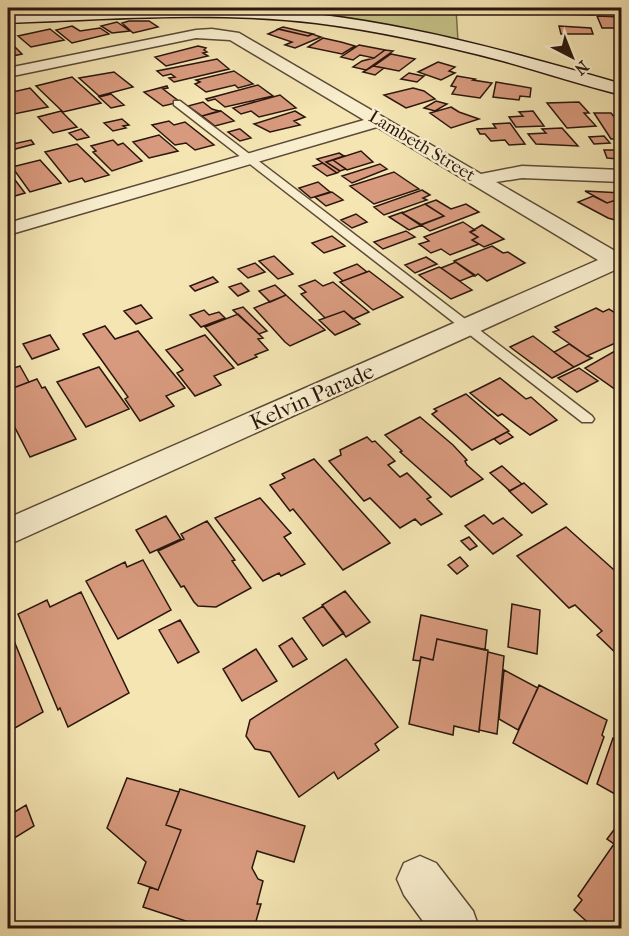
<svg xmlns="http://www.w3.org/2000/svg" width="629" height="936" font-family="'IM FELL French Canon',serif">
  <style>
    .green { fill: #c4c287; stroke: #776c4a; stroke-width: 1.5 }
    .building { fill: #d89a7e; stroke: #2a160d; stroke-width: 1.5 }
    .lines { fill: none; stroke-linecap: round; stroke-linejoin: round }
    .service-casing { stroke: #5c4a36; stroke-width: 3 }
    .minor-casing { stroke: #5c4a36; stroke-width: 3 }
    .secondary-casing { stroke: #2a160d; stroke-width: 3 }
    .service { fill: #f8eece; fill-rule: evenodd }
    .minor { fill: #f8eece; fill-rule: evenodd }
    .secondary { fill: #f8eece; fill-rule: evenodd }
    .labels { text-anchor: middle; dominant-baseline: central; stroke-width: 5; stroke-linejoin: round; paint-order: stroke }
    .far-street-label { font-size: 18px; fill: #2a160d; stroke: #f8eece }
    .street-label { font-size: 22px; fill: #2a160d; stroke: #f8eece }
  </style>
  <rect width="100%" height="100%" fill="#f4e5b3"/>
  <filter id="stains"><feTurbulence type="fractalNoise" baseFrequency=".00333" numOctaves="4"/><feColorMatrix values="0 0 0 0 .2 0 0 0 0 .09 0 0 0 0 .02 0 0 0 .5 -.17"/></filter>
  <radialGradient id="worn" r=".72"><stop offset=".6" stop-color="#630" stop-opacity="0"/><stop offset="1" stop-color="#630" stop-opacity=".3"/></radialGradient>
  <!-- green -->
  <path class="green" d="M222 8H456L458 41 293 11Z"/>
  <!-- building -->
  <path class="building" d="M556 8H591L594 15 558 14Z
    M597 16 622 17V28H602Z
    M129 21H149L158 27 133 33 122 23Z
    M117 22 130 31 112 33 101 26Z
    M72 26 80 31 100 28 109 34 72 43 56 30Z
    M559 26 591 28 593 34H561Z
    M283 27 313 34 308 36 278 29Z
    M50 29 64 40 31 47 18 36Z
    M279 29 308 36 312 34 321 37 295 48 285 45 292 42 268 34Z
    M323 38 341 42 355 46 342 54 308 47Z
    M359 45 385 50 374 58 360 55 353 60 341 57Z
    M14 46 22 54 8 57V48Z
    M198 46 206 48 204 50 207 52 203 53 208 56 166 66 155 57Z
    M385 50 393 51 366 70 353 67 362 61 374 58Z
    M391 54 415 59 399 71 374 66Z
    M217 59 229 69 174 82 169 78 175 77 171 74 163 76 157 71Z
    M438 62 455 67 449 71 455 73 441 80 418 72Z
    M373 66 384 68 375 75 363 72Z
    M234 71 253 84 238 88 235 85 206 92 195 84 200 82 196 80Z
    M114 72 133 87 99 96 79 78Z
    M409 73 423 76H424L417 82 401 79Z
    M457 76 475 79 473 80 492 83 480 98 452 94 456 87 451 86Z
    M72 77 101 103 63 112 36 86Z
    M496 82 531 88 530 97 520 96 519 100 493 97Z
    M258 85 273 96 225 107 215 99 208 101 206 99Z
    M167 86 168 88 163 89 180 102 163 106 144 92Z
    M30 88 48 107 14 114 8 107V93Z
    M413 88 424 91 435 99 406 108 384 95Z
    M111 94 124 105 111 108 99 97Z
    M280 95 296 108 259 117 251 111 241 114 233 108Z
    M436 101 447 104 435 111 424 108Z
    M203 102 212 109 219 111 202 116 188 106Z
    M579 102 589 113H584L596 126 567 128 547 103Z
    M451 107 459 112 479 119 451 128 430 113Z
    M61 111 77 127 53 133 38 117Z
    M221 111 234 121 215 126 202 116Z
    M295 111 305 117 294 121 300 125 270 132 254 124Z
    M533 111 544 126 516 127 509 117 523 116 519 112Z
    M594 113H611L616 119H622V139H611Z
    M122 119 129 125 123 126 126 128 113 131 104 123Z
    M169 121 174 125 185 122 214 145 195 150 186 143 175 145 152 125Z
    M510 123 525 144 509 145 505 140 491 141 485 134H480L477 129 496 128 493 124Z
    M562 128 578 146 536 144 528 134 546 133 542 129Z
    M81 129 89 137 77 140 69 133Z
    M239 129H240L251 138 240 141 228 132Z
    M159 135 178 151 149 158 133 142Z
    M604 136 610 143 594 144 589 137Z
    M31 140 34 144 8 151V145Z
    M113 140 118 145 123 143 142 161 112 171 93 152 96 151 91 146Z
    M77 144 109 175 85 182 82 178 69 182 45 152Z
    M604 150H615L618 159 607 158Z
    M361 151 373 162 347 170 333 160Z
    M339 153 344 156 326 162 340 171 337 173 317 159Z
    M40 160 61 183 30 192 12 167Z
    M333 160 346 169 340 171 326 162Z
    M323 163 337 173 327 176 313 166Z
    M380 164 387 169 352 183 342 176Z
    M8 172 12 176 25 193 8 198Z
    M394 172 419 189 374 204 350 186Z
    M318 182 330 192 311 198 299 188Z
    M422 190 430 195 423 198 427 200 384 215 374 207Z
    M585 191 622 193V198L607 203Z
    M332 192 343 200 326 206 315 197Z
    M593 196 607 203 622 198V222L608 218 578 202Z
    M436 200 451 209 466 204 479 212 430 231 421 225 444 216 425 204Z
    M425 204 444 216 420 225 402 213Z
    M403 212 402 213 422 225 409 230 389 217Z
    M356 214 367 222 352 228 341 220Z
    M463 222 475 230 470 232 478 237 472 240 479 244 450 255 441 249 431 253 419 244 429 241 424 237Z
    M482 225 504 239 484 247 472 240 478 237 470 232Z
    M406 231 415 237 383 249 374 242Z
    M332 236 345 246 324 253 312 243Z
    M492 246 503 253 508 252 525 263 487 281 478 274 475 276 454 261Z
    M274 256 293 274 278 279 259 261Z
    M426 257 437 264 415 273 405 265Z
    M456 262 475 275 460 281 441 268Z
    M255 263 265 272 248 278 238 269Z
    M357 264 367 272 343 281 334 273Z
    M439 267 441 268 472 290 451 299 419 275Z
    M369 271 403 297 373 310 340 282Z
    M213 277 218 282 195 291 190 286Z
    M315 280 323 286 333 282 369 312 353 319 344 311 325 318 301 294 306 292 299 286Z
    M241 283 249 291 238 296 229 287Z
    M275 285 286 295 270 302 259 291Z
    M286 295 299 307 325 330 290 346 285 342 254 308Z
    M141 305 152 318 136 324 124 311Z
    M243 307 267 331 259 334 233 310Z
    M596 308 603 312 609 309 622 317V340L587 356 553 332 559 330 555 327Z
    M204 310 209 315 219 312 225 318 201 327 190 315Z
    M344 311 360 324 335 335 319 320Z
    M238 314 263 338 258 339 268 350 255 355 257 357 238 365 205 327Z
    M105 326 115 339 138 331 185 388 166 396 174 406 140 421 125 399 128 397 83 334Z
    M50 335 59 349 32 359 23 344Z
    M205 335 234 368 214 376 221 385 195 396 177 373 183 370 166 350Z
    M533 336 554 352 574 367 552 378 510 347Z
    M569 344 587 356 592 358 574 367 554 352Z
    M622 347V390L619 392 585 368Z
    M20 366 29 382 8 390V370Z
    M99 367 129 409 86 427 57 382Z
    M579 368 598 381 577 392 558 378Z
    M500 378 526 399 531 397 557 420 530 435 502 414 498 416 470 393Z
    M37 379 42 388 45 387 76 439 30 457 8 414V390Z
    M466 394 509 431 472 450 432 414 437 411 434 409Z
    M420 417 453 445 467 460 465 461 467 465 483 479 451 497 400 452 402 451 385 435Z
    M507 432 513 437 500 444 494 439Z
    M367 437 372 442 375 441 395 461 388 465 400 477 407 473 431 497 427 499 442 514 421 525 415 519 400 528 370 498 364 501 329 461 341 455 340 450Z
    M314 459 390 543 343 570 293 509 290 511 270 485 285 478 282 474Z
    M502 466 522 484 510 491 490 473Z
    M524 483 547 504 532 513 509 491Z
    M260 498 291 533 284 537 305 564 281 576 279 573 263 581 215 518Z
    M484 515 493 524 503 518 522 535 493 554 465 526Z
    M166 516 181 539 150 553 136 530Z
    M207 521 235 560 232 561 251 588 216 607 198 606 194 602 184 586 181 587 158 551 184 539 181 534Z
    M566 527 622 577V659L597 635 602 631 575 605 569 608 517 556Z
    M469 537 477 546 470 550 461 541Z
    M460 557 468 566 457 574 448 565Z
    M143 560 171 610 118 639 86 581 125 562 127 567Z
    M345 591 370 622 346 637 322 605Z
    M81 592 129 693 68 727 60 708 58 710 18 614 47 600 50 607Z
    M512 604 540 610 537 654 508 647Z
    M323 606 344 633 323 646 303 618Z
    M421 615 487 630 485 650 437 639 433 660 421 657 420 661 413 660Z
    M180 620 199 652 178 663 159 630Z
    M8 626 43 712 8 732Z
    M292 638 307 659 293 667 279 646Z
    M437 639 488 650 479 732 454 726 453 735 409 724 421 657 433 660Z
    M256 649 277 681 242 701 223 669Z
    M488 652 504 656 497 734 479 730Z
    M346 659 398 727 375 744 379 750 338 779 334 772 299 797 270 752 255 749 246 736 250 720Z
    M504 670 538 688 518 730 499 719Z
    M539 685 607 720 602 735 604 737 587 784 513 743Z
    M613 738 622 743V798L597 784Z
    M127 778 179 792 166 825 181 830 158 890 138 883 146 862 107 828Z
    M180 789 305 826 294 862 257 851 252 868 258 879 263 881 257 904H261L254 928H207L143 907 150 887 158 890 181 830 166 825Z
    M26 805 34 826 8 842V816Z
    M622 819V928H594L574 910 582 900 578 896 614 844 607 839Z"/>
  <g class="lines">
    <!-- service casing -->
    <g class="service-casing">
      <path id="service" d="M174 101H180L592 416 594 419 592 422H582L174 105Z"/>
    </g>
    <!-- minor casing -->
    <g class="minor-casing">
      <path id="minor" d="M212 29 239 33 481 174 522 166 622 170V182L522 178 496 182 622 255V272L615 270 8 545V518L598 260 377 127 8 235V223L364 120 230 40 196 38 8 77V68L196 30Z
        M420 856 436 863 473 911 479 928H428L404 895 397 879 404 863Z"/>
    </g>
    <!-- secondary casing -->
    <g class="secondary-casing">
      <path id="secondary" d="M123 8C187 7 251 7 315 14 419 26 521 55 622 84V95C582 85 543 72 503 61 442 45 379 31 316 23 213 11 111 19 8 23V15Z"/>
    </g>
    <!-- service -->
    <use href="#service" class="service"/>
    <!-- minor -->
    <use href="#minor" class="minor"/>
    <!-- secondary -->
    <use href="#secondary" class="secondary"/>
  </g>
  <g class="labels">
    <!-- far-street labels -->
    <g class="far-street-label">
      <text transform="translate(422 146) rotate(31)">Lambeth Street</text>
    </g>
    <!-- street labels -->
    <g class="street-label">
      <text transform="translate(312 397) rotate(-24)">Kelvin Parade</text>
    </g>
  </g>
  <!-- margin -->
  <rect width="629" height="936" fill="none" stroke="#f4e5b3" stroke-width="30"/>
  <rect x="9" y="9" width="611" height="918" fill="none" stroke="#2a160d" stroke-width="3"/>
  <rect x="15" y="15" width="599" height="906" fill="none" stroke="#2a160d" stroke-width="1.5"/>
  <!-- north arrow -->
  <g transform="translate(572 57) rotate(138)" stroke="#f8eece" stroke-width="4.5" paint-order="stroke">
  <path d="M0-4.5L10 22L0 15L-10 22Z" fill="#2a160d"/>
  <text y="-9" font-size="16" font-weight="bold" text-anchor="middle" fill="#2a160d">N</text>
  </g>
  <rect width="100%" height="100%" filter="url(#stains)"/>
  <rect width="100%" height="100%" fill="url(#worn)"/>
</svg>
